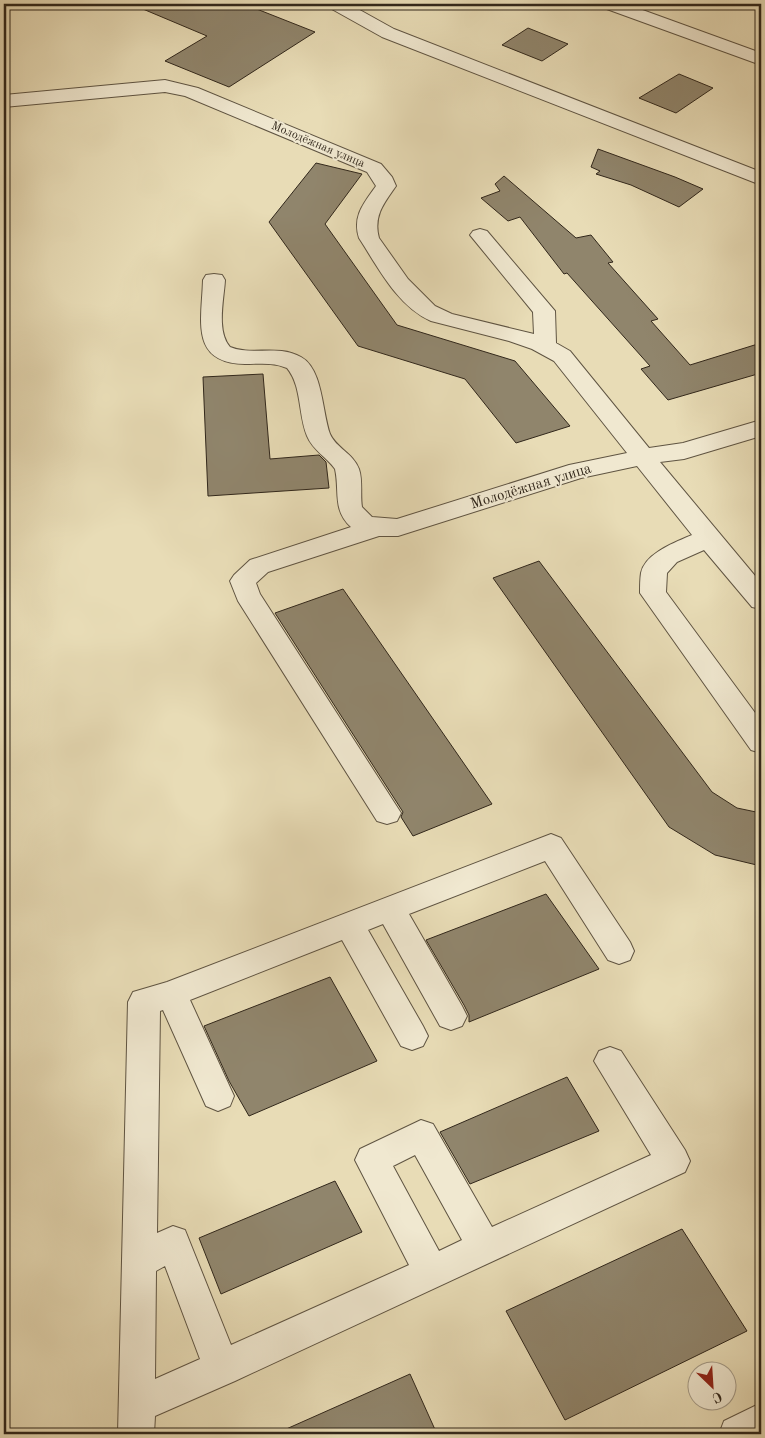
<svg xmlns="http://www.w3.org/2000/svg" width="765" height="1438" font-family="'Old Standard TT',serif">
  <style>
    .building { fill: #90856c; stroke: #31271b }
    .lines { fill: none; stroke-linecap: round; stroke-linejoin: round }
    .minor-casing { stroke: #5f5442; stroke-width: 2 }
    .minor { fill: #f0e8d0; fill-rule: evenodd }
    .labels { text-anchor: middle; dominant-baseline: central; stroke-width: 4; stroke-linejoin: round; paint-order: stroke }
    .far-street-label { font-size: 12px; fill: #31271b; stroke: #f0e8d0 }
    .street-label { font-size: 15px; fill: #31271b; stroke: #f0e8d0 }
  </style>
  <rect width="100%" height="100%" fill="#e8dcb6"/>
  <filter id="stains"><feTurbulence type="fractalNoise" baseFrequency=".004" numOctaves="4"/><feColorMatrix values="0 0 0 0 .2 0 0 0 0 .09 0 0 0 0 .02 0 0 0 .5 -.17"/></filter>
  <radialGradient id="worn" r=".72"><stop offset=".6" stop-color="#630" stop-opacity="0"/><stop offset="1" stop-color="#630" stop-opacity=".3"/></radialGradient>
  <!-- building -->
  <path class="building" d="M131 4H244L315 32 229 87 165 61 207 36Z
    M528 28 568 44 542 61 502 45Z
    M679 74 713 88 676 113 639 98Z
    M598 149 675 177 703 189 679 207 631 185 596 174 600 171 591 167Z
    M316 163 362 174 325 224 397 325 515 361 570 426 516 443 465 379 358 346 269 222Z
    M504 176 576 238 591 235 613 262 608 263 658 319 651 321 690 365 761 343V373L668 400 641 369 650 366 567 273 564 274 520 217 508 221 481 198 500 191 495 184Z
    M263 374 270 459 319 455 326 462 329 488 208 496 203 377Z
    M539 561 712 792 737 808 761 813V866L715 855 669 827 493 578Z
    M343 589 492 804 413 836 401 817 403 812 275 613Z
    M546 894 599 969 469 1022V1015L464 1005 426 940Z
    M330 977 377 1061 249 1116 229 1081 204 1026Z
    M567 1077 599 1131 470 1184 440 1132Z
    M335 1181 362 1232 221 1294 199 1238Z
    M682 1229 747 1331 565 1420 506 1311Z
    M410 1374 437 1434H275Z"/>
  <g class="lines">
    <!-- minor casing -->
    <g class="minor-casing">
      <path id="minor" d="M327 4H349L394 29 761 172V185L382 37 330 8Z
        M601 4H626L761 53V65L604 8Z
        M165 80 198 88 381 164 392 177 396 186C384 203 373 216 379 238L408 279 435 306 452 314 534 334 533 312 470 235 473 231 480 229 487 231 555 311 556 343 570 351 649 448 683 443 761 420V436L684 459 660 462 761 583V609L752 607 704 550 677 562 667 573 666 592 761 721V753L751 750 640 593C640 586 640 579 641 573 645 553 676 542 692 535L637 466 581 478 398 536H379L268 572 256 583 260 594 401 813 397 821 387 824 377 821 238 601 230 581 234 575 250 560 351 527C332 510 340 491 335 469 327 457 313 451 307 436 298 414 302 386 287 368 273 362 260 364 245 364 189 363 202 319 203 280L206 275 214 274 222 275 225 280C224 299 216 331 230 347 252 356 278 344 301 357 323 369 322 412 330 434 336 448 353 453 359 469 363 481 360 495 362 507L372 517 397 519 569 465 627 453 554 361 532 349 509 341 431 321C397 306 378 267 359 238 352 216 364 203 376 186L367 172 185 96 165 92 4 107V95Z
        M551 834 561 838 630 942 634 951 630 960 619 964 608 960 545 861 409 914 462 1006 467 1016 462 1026 451 1030 440 1026 383 924 368 930 423 1026 428 1036 423 1046 412 1050 401 1046 342 940 190 1000 234 1096 230 1106 218 1111 206 1106 163 1010 160 1011 157 1233 173 1226 185 1230 231 1345 409 1265 355 1160 360 1149 421 1120 433 1124 492 1227 651 1155 594 1061 599 1051 610 1047 621 1051 685 1150 690 1161 685 1172 235 1381 155 1416 154 1434H118L128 1002 133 992 167 982ZM415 1155 462 1240 439 1251 393 1166ZM165 1266 200 1359 155 1379 156 1271Z
        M761 1403V1434H719L724 1421Z"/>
    </g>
    <!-- minor -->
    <use href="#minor" class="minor"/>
  </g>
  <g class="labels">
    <!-- far-street labels -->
    <g class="far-street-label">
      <text transform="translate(318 145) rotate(23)">Молодёжная улица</text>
    </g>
    <!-- street labels -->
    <g class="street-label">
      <text transform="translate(531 487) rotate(-17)">Молодёжная улица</text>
    </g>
  </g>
  <!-- margin -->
  <rect width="765" height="1438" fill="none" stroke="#e8dcb6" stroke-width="20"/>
  <rect x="5" y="5" width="755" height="1428" fill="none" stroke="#31271b" stroke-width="2.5"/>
  <rect x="10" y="10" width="745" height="1418" fill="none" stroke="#31271b"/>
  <!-- north arrow -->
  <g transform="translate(712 1386) rotate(155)"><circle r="24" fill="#f0e8d0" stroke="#a49b88"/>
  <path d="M0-4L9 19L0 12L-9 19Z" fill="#8f2418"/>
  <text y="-8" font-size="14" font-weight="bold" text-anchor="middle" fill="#31271b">С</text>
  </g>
  <rect width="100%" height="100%" filter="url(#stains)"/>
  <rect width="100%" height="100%" fill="url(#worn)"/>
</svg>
